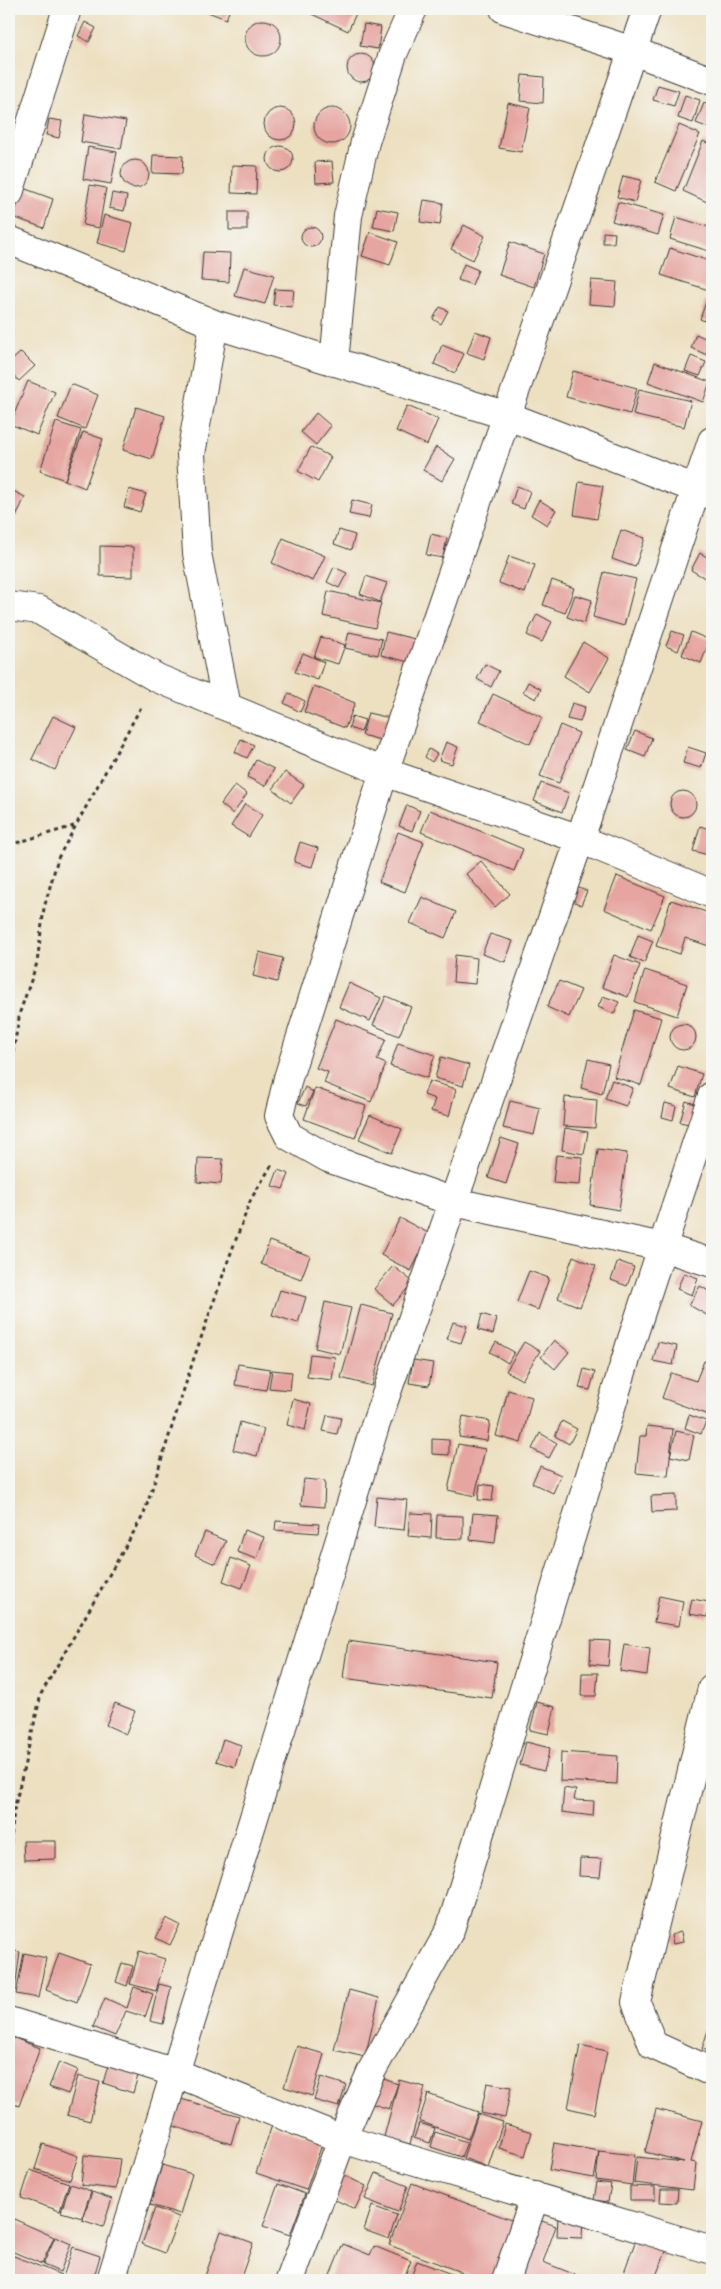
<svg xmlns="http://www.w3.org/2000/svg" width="721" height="2289" font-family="Caveat,sans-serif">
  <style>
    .building { fill: #e6a5a0 }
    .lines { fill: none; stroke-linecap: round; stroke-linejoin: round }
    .minor-casing { stroke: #3b3935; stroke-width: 30 }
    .path { stroke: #3b3935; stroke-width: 3; stroke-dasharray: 4 4; stroke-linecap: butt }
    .minor { stroke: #fff; stroke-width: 28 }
  </style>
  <rect width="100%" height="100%" fill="#f6f6f2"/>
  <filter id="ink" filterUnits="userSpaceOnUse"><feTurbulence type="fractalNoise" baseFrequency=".02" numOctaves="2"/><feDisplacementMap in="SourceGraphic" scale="10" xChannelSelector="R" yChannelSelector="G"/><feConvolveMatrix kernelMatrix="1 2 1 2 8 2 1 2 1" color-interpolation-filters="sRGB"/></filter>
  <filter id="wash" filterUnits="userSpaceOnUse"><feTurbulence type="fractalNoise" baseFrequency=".0096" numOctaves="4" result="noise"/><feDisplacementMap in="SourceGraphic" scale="20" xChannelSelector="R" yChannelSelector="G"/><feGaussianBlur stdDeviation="1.12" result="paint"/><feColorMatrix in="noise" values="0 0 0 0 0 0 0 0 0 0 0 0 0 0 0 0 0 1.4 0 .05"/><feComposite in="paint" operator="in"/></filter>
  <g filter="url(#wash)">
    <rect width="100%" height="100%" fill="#ede0c1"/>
    <g id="blocks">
      <!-- building -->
      <path class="building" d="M200 9H230L226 19Z
        M301 9H358L348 31Z
        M245 38a18 18 0 1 1 36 0a18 18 0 1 1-36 0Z
        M85 22 96 28 89 42 78 36Z
        M364 24 381 27 378 49 360 46Z
        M347 68a14 14 0 1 1 28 0a14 14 0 1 1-28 0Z
        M522 75 544 77 543 103 520 101Z
        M658 85 679 91 674 106 653 100Z
        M685 95 700 100 693 123 678 118Z
        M508 103 530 108 521 152 499 148Z
        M704 103 712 106V129L696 123Z
        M264 124a16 16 0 1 1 32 0a16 16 0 1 1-32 0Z
        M314 126a18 18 0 1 1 36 0a18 18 0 1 1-36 0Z
        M85 114 126 121 121 149 81 142Z
        M49 119 62 121 59 138 46 135Z
        M679 125 700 134 676 191 655 182Z
        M703 141 712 145V188L707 202 683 191Z
        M267 159a13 13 0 1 1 26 0a13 13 0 1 1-26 0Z
        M88 147 117 152 111 184 83 179Z
        M153 155 183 156 182 174 152 173Z
        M121 174a14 14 0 1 1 28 0a14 14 0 1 1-28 0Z
        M332 161 334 182 316 183 315 162Z
        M232 165 257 166 256 194 231 193Z
        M623 176 641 180 635 202 617 197Z
        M90 185 106 188 99 228 83 225Z
        M23 188 53 199 44 228 13 217Z
        M112 193 127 196 124 211 109 208Z
        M424 200 443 203 440 225 420 222Z
        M618 202 664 215 658 235 612 221Z
        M377 208 398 212 394 231 373 227Z
        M229 212H247V230H229Z
        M104 215 133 223 126 251 97 243Z
        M676 217 712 228V252L670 239Z
        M464 225 485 236 473 260 451 249Z
        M301 237a10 10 0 1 1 20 0a10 10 0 1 1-20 0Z
        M370 232 398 242 390 265 362 256Z
        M603 232 615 233 614 243H603Z
        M510 242 544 254 534 287 499 275Z
        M670 248 712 262V291L661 275Z
        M203 252 230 253 229 282 201 280Z
        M464 264 478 270 472 285 458 280Z
        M244 267 274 275 265 304 235 296Z
        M591 280 617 282 615 306 589 304Z
        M275 289 294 290 292 307 273 305Z
        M707 299 712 301V324L700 319Z
        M440 307 448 311 441 324 433 319Z
        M475 331 491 337 484 359 467 353Z
        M696 334 712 341 707 355 691 348Z
        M442 345 464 354 455 373 434 364Z
        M21 352 35 366 19 381 9 370V363Z
        M691 356 706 362 700 376 685 371Z
        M655 362 710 382 703 402 648 382Z
        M573 371 637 388 630 414 566 397Z
        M28 381 55 392 37 435 10 424Z
        M71 384 98 395 85 429 58 418Z
        M639 389 691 401 684 427 633 415Z
        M407 406 438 419 427 445 396 431Z
        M136 407 165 416 152 459 123 450Z
        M316 413 331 426 316 445 301 432Z
        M56 422 81 430 65 480 40 471Z
        M83 432 103 439 85 488 65 480Z
        M311 447 331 457 318 482 298 471Z
        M436 447 455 459 442 481 423 470Z
        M579 482 603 486 597 519 574 515Z
        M517 486 530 491 524 509 511 504Z
        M9 489 25 497 16 517 9 514Z
        M129 489 146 494 140 512 124 507Z
        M352 500 372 505 369 518 349 514Z
        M539 500 556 510 547 525 531 515Z
        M339 530 355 535 351 550 334 544Z
        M621 530 645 538 635 567 612 559Z
        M431 534 447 538 443 558 426 555Z
        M283 538 325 556 313 581 272 563Z
        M100 546 133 547V577L100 576Z
        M700 553 712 560 710 581 691 570Z
        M509 556 535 565 525 593 499 583Z
        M334 567 347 573 339 588 327 582Z
        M604 572 636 579 624 626 593 617Z
        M366 576 387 583 380 602 360 594Z
        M552 580 574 588 565 613 543 605Z
        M328 591 381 603 375 628 323 616Z
        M575 595 592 600 584 623 567 617Z
        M537 614 552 622 542 642 527 635Z
        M672 631 684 635 678 651 666 646Z
        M349 632 382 639 378 655 345 648Z
        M386 632 419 640 413 663 381 655Z
        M691 632 710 640 701 663 682 655Z
        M321 637 345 645 338 664 314 657Z
        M583 642 609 658 590 692 564 676Z
        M303 653 324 662 318 680 295 672Z
        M485 664 499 671 491 687 477 679Z
        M528 682 541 689 536 699 523 692Z
        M314 686 355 703 345 728 304 712Z
        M289 693 305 701 300 712 284 703Z
        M493 694 542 717 530 744 480 721Z
        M572 703 585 707 580 722 567 719Z
        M368 713 390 718 384 741 362 735Z
        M53 716 76 727 55 770 32 759Z
        M352 716 365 720 361 732 349 728Z
        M560 725 579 733 559 783 540 776Z
        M635 731 652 738 645 757 627 750Z
        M241 739 254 745 247 758 235 752Z
        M446 742 458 747 452 764 439 760Z
        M688 747 706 753 701 768 683 763Z
        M429 749 437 754 432 762 425 757Z
        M256 760 274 769 265 786 247 777Z
        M285 772 304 785 291 803 272 789Z
        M541 783 569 793 562 812 534 801Z
        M235 785 247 794 233 814 221 804Z
        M670 804a13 13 0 1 1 26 0a13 13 0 1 1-26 0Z
        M245 804 262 815 249 837 231 826Z
        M407 805 420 811 412 831 399 826Z
        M430 810 523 849 514 871 421 832Z
        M700 826 712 830V856L693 851Z
        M398 832 424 842 405 892 379 882Z
        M300 842 318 848 312 867 294 862Z
        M481 861 510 894 495 907 466 874Z
        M617 876 665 896 651 929 604 909Z
        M576 887 587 891 581 905 571 900Z
        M422 897 456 912 445 938 410 923Z
        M671 900 712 914V947L685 938 680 954 656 946Z
        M490 934 513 941 505 962 482 954Z
        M638 935 653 941 644 963 630 957Z
        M259 952 283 958 277 982 253 976Z
        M455 955 477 958 475 984 453 982Z
        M614 955 640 965 628 997 602 987Z
        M645 970 687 984 677 1016 635 1002Z
        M559 981 581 990 569 1017 547 1007Z
        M349 983 381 998 370 1021 339 1007Z
        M386 996 411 1007 399 1036 373 1025Z
        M603 996 619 1002 614 1014 598 1007Z
        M634 1010 661 1018 641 1085 614 1077Z
        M336 1019 386 1039 377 1060 386 1064 371 1102 324 1083 328 1072 316 1068Z
        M670 1037a13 13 0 1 1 26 0a13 13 0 1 1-26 0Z
        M398 1043 435 1055 427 1078 390 1066Z
        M441 1057 469 1065 463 1086 435 1078Z
        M588 1059 609 1064 602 1094 581 1088Z
        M678 1066 702 1074 695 1097 670 1089Z
        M612 1080 633 1088 626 1106 605 1099Z
        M429 1081 456 1089 449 1116 431 1111 435 1099 424 1095Z
        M305 1087 313 1092 306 1106 298 1103Z
        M315 1088 366 1106 355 1138 304 1119Z
        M565 1097 597 1100 595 1128 563 1126Z
        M510 1101 540 1108 534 1135 503 1128Z
        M686 1101 695 1104 689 1124 680 1122Z
        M665 1103 676 1106 673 1120 662 1117Z
        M370 1115 402 1129 392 1153 359 1139Z
        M565 1128 588 1132 584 1154 562 1150Z
        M501 1138 519 1144 506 1184 488 1178Z
        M598 1149 627 1153 619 1210 590 1205Z
        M556 1155 582 1157 580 1185 553 1183Z
        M198 1158 223 1159 221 1184 197 1182Z
        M278 1170 289 1174 283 1189 272 1186Z
        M400 1218 430 1234 411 1271 381 1255Z
        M269 1241 310 1256 301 1279 261 1264Z
        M573 1256 596 1266 580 1307 558 1298Z
        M618 1261 634 1267 627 1286 611 1280Z
        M393 1266 413 1282 393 1305 374 1289Z
        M529 1271 549 1278 538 1310 517 1302Z
        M684 1273 698 1278 692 1295 677 1289Z
        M700 1286 712 1293V1318L689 1305Z
        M280 1290 306 1297 298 1323 272 1315Z
        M325 1302 351 1308 340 1354 315 1348Z
        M361 1305 392 1313 372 1386 341 1378Z
        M482 1314 497 1319 493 1334 478 1330Z
        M453 1322 467 1326 461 1343 447 1339Z
        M554 1340 569 1352 555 1369 541 1357Z
        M496 1342 514 1352 508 1363 490 1352Z
        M524 1342 540 1351 522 1380 506 1371Z
        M658 1342 677 1346 673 1365 653 1361Z
        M310 1354 335 1357 332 1380 307 1377Z
        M413 1360 433 1363 429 1386 409 1383Z
        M704 1361 712 1364V1416L662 1398 671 1373 696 1381Z
        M238 1364 270 1369 266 1390 235 1385Z
        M584 1369 595 1372 590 1390 579 1388Z
        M272 1370 292 1372 290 1390 269 1388Z
        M508 1390 532 1397 521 1443 496 1436Z
        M293 1399 311 1404 305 1430 287 1425Z
        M327 1415 341 1418 337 1434 323 1431Z
        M689 1415 706 1421 701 1434 685 1428Z
        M463 1416 490 1421 487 1441 459 1437Z
        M562 1421 577 1429 569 1444 555 1436Z
        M240 1422 264 1429 257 1456 233 1450Z
        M647 1426 673 1429 668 1476 636 1473 640 1436H646Z
        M676 1431 694 1435 689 1460 670 1456Z
        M540 1433 557 1443 549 1458 532 1449Z
        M432 1439 449 1440V1455L432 1454Z
        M458 1444 485 1449 475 1496 448 1490Z
        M540 1466 561 1475 553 1493 532 1483Z
        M304 1479 325 1481 324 1507 301 1505Z
        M480 1484 494 1486 492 1501 478 1500Z
        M676 1495V1511L652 1512 651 1496Z
        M377 1497 407 1500 404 1530 374 1527Z
        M410 1513 432 1514 431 1538 408 1536Z
        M473 1513 498 1515 495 1543 470 1540Z
        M437 1515 463 1516V1539L436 1538Z
        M276 1521 319 1524 318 1533 275 1530Z
        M244 1530 264 1537 257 1559 237 1552Z
        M205 1532 226 1541 215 1564 195 1555Z
        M231 1558 251 1566 242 1588 223 1581Z
        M659 1596 683 1601 679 1626 654 1622Z
        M692 1599 709 1602 707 1617 689 1614Z
        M591 1640 610 1641 608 1666 590 1664Z
        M348 1641 497 1662 492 1698 343 1678Z
        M624 1644 650 1648 647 1675 620 1671Z
        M582 1673H598L596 1696H581Z
        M537 1702 555 1707 549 1734 530 1730Z
        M115 1703 135 1711 126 1734 106 1725Z
        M223 1739 241 1745 235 1767 216 1761Z
        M526 1742 550 1748 544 1771 520 1765Z
        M561 1752 618 1756 617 1784 560 1781Z
        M564 1788 576 1790 574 1800 594 1801 593 1816 562 1812Z
        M23 1841H56V1859L24 1860Z
        M580 1858 602 1859 600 1877 579 1876Z
        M166 1918 180 1925 170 1945 156 1938Z
        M681 1932 683 1942 673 1944 671 1935Z
        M9 1950 20 1952 15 1989 9 1988Z
        M139 1951 165 1959 156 1991 130 1984Z
        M24 1953 46 1958 38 1998 16 1994Z
        M59 1953 90 1964 77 2002 46 1990Z
        M122 1963 133 1966 127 1986 116 1982Z
        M159 1984 171 1987 163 2024 150 2021Z
        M134 1987 153 1994 145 2017 126 2011 115 2036 93 2027 105 1998 127 2008Z
        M349 1990 379 1998 365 2057 334 2050Z
        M712 2018V2052L702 2049Z
        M9 2036 40 2048 19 2106 9 2102Z
        M580 2045 607 2051 594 2114 568 2108Z
        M297 2046 324 2054 312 2096 284 2087Z
        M59 2062 78 2070 68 2094 49 2087Z
        M109 2062 139 2072 133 2093 103 2083Z
        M78 2076 100 2082 90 2121 67 2115Z
        M321 2077 346 2085 339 2107 314 2100Z
        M378 2077 398 2084 389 2109 370 2103Z
        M399 2080 425 2087 410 2144 384 2137Z
        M487 2083 511 2087 505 2118 481 2113Z
        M428 2094 478 2112 468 2139 419 2121Z
        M181 2099 239 2116 231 2144 173 2126Z
        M656 2109 702 2121 691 2162 696 2163 693 2190 634 2183 637 2157 684 2162 645 2152Z
        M478 2114 503 2122 488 2167 463 2158Z
        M419 2123 435 2128 430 2143 414 2138Z
        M505 2124 532 2132 525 2156 499 2148Z
        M272 2125 323 2142 306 2190 256 2173Z
        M435 2132 467 2142 461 2157 431 2147Z
        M554 2143 599 2151 594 2178 549 2170Z
        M43 2144 78 2156 70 2180 35 2169Z
        M599 2151 635 2155 632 2185 596 2180Z
        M84 2155 120 2159 116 2189 81 2185Z
        M162 2165 192 2174 180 2214 150 2205Z
        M30 2170 69 2183 60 2211 21 2198Z
        M337 2172 366 2186 355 2209 327 2196Z
        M376 2173 408 2186 398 2212 365 2199Z
        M597 2182 611 2184 608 2202 594 2200Z
        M412 2183 514 2221 492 2280H482L389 2245Z
        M70 2184 91 2191 82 2218 61 2212Z
        M278 2184 305 2194 290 2235 263 2226Z
        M630 2186 655 2187V2200H630Z
        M661 2189H678L677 2203 660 2202Z
        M92 2192 112 2199 103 2227 82 2220Z
        M372 2206 397 2215 389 2239 364 2230Z
        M155 2208 179 2217 165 2253 142 2244Z
        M558 2215 583 2216 582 2238 557 2237Z
        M14 2219 54 2237 42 2264 9 2250V2230Z
        M539 2220 556 2226 543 2262 576 2275 574 2280H516Z
        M221 2231 253 2243 240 2280 204 2279Z
        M55 2237 71 2244 60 2272 43 2265Z
        M637 2237 667 2249 654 2280H621Z
        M343 2244 370 2255 374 2246 411 2261 403 2280H328Z
        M73 2247 100 2256 93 2280H62Z
        M9 2254 61 2275 59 2280H9Z
        M417 2261 467 2280H410Z"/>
    </g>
  </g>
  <g filter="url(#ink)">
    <use href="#blocks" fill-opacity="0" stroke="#3b3935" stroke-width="1"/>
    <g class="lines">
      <!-- minor casing -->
      <g class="minor-casing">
        <path id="minor" d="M504 9 633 51 712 81
          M647 9 384 772 288 1078 279 1116 289 1136 328 1158 454 1202 662 1247 712 1263
          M9 193 67 9
          M9 240 214 324 508 416 712 495
          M214 324 191 454 197 553 227 707
          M334 362 348 216 365 142 393 54 413 9
          M9 606 39 610 157 678 384 772 580 839 712 894
          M712 1688 636 2002 653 2045 712 2072
          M9 2021 176 2073 342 2139 712 2250
          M111 2280 374 1429 580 839 712 441
          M290 2280 342 2139 372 2070 450 1930 632 1339 712 1096
          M506 2280 535 2196"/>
      </g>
      <!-- path -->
      <path class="path" d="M9 845 74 826
        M9 1076 20 1012 37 963 44 908 58 858 141 707
        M9 1859 14 1810 41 1694 144 1514 194 1358 229 1258 251 1199 273 1163"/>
      <!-- minor -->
      <use href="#minor" class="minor"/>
    </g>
  </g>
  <!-- margin -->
  <rect width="721" height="2289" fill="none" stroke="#f6f6f2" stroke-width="30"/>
</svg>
